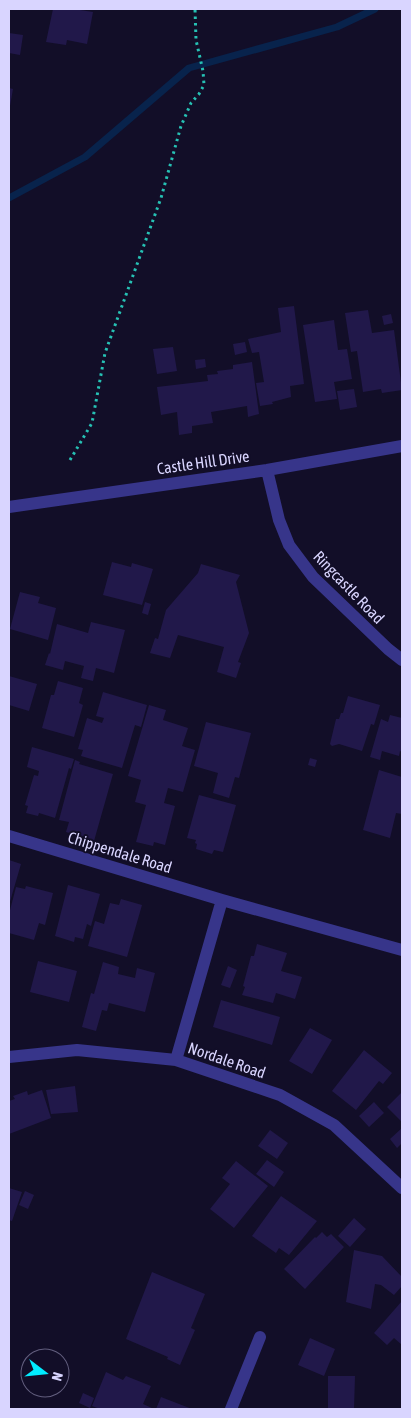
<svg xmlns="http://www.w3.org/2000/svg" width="411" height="1418" font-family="'Asap Condensed',sans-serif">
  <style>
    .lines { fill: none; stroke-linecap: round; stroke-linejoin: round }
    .stream { stroke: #08234c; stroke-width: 7 }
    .building { fill: #21184a }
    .path { stroke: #26c1b4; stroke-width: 3; stroke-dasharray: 2.5 4; stroke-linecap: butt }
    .minor { stroke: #37358a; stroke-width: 12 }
    .labels { text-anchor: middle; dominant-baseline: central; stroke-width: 4; stroke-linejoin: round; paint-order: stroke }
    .street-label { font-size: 16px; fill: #d9d5ff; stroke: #120e28 }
  </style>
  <rect width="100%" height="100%" fill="#120e28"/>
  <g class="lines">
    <!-- stream -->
    <path class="stream" d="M9 198 85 157 189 68 337 27 375 9"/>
  </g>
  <!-- building -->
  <path class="building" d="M53 9H74L93 12 87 44 67 40 66 45 46 42Z
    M9 33 23 35 20 55 9 53Z
    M9 88 13 89 10 106H9Z
    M294 306 304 384 290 386 291 397 272 402 273 404 260 406 256 383 264 382 259 352 252 353 248 339 281 332 278 308Z
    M368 310 372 333 394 330 402 390 382 393 381 389 363 392 357 351 351 352 345 313Z
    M391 314 393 323 384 325 382 316Z
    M334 320 338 350 347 349 352 379 334 382 337 399 315 402 303 325Z
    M245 342 247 352 235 355 233 344Z
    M173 347 177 371 157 374 153 349Z
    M205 359 206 367 196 369 195 360Z
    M252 362 259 414 248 417 247 406 211 412 213 423 192 426V433L179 435 177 412 161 415 157 387 208 381 207 375 218 374 217 371 233 369V365Z
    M354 389 357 407 340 410 337 391Z
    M112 562 131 567 132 563 153 569 142 605 103 595Z
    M201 564 240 575 236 582 249 633 238 662 241 663 236 678 217 672 224 647 178 635 170 658 150 653 155 638 158 639 166 610 198 573Z
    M20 592 40 597 38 603 56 608 48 640 10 629Z
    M145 602 151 604 148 615 142 613Z
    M91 622 125 630 114 673 96 668 93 681 81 678 84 666 65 661 63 670 45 665 49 653 50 654 57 624 88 633Z
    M9 676 37 684 29 711 9 705Z
    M58 681 83 688 79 703 83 705 74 737 42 728 51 695H54Z
    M103 692 147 705 141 727 135 725 122 768 81 756 83 750 78 749 87 718 102 723 104 718 96 716Z
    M348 696 380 705 374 725 371 724 362 751 339 744 332 746 330 744 336 719H339L341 713H343Z
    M149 705 166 710 163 720 188 728 182 746 195 750 183 792 168 788 164 803 175 806 165 845 154 842 153 846 136 842 146 805 135 802 141 780 128 776Z
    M390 715 402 718V752L400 751 399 756 382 751 380 760 370 757 381 719 388 722Z
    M206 722 251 733 239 778 235 777 229 798 213 793 218 773 194 766Z
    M32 747 74 759 71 769 69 768 55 818 39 813 38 816 26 813 28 806 25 805 34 775 38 776 39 771 27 767Z
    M310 758 317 760 315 767 308 765Z
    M75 760 80 762 79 764 113 774 94 841 66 832 69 822 59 820Z
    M379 770 402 777V814L396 813 390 838 363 830Z
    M199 795 236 805 223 852 214 850 212 854 196 849 197 844 195 843 196 840 187 838Z
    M9 860 21 864 9 905Z
    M68 885 100 894 91 926 87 924 83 939 75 937 74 942 55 936Z
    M26 886 53 893 45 925 39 923 34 940 9 933V914L16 887 25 889Z
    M121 899 142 905 127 957 88 946 95 921 104 924 110 903 119 905Z
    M257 944 287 953 281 971 302 977 295 999 276 993 273 1003 242 995 245 987 243 986 251 956H254Z
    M38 961 77 971 69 1002 30 992Z
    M103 962 119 967 118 974 135 978 137 968 155 973 145 1012 109 1003 107 1011 102 1010 96 1031 82 1027 91 993 94 994Z
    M228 966 237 970 230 988 221 985Z
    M221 1000 280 1017 272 1045 213 1027Z
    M310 1028 332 1040 312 1074 289 1061Z
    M364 1050 392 1073 383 1084 379 1081 356 1110 332 1091Z
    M75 1086 78 1112 51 1114 46 1090Z
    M42 1090 51 1118 9 1134V1101L15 1099 13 1096 27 1091 28 1095Z
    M402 1092V1120L401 1121 387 1107Z
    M374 1102 384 1113 369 1127 359 1116Z
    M402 1128V1143L397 1148 390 1139Z
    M270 1130 288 1143 277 1159 258 1146Z
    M267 1160 284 1172 274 1187 256 1174Z
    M236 1161 268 1186 234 1228 210 1209 230 1184 222 1178Z
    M9 1188 22 1192 12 1221 9 1220Z
    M25 1191 34 1195 28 1209 19 1205Z
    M281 1196 317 1221 289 1255 279 1248 276 1253 252 1236Z
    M354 1218 366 1229 350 1247 338 1236Z
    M322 1232 327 1237 331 1234 344 1247 305 1289 284 1269 315 1237 316 1238Z
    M354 1250 382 1256 402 1277V1286L394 1295 381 1285 375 1284 371 1309 346 1302Z
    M152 1272 205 1294 191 1328 195 1330 180 1365 167 1359 168 1357 126 1339Z
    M402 1301V1345L394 1338 387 1345 374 1333Z
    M310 1338 335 1349 324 1376 298 1365Z
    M106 1372 123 1380 126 1376 151 1386 143 1404 154 1409H100L92 1406Z
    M328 1376H355L354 1409H328Z
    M83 1393 94 1398 90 1408 79 1403Z
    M161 1397 192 1409H156Z"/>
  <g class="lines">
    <!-- path -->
    <path class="path" d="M70 460 92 423 105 353 161 198 181 126 191 103 199 94 204 85 203 71 196 40 195 9"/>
    <!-- minor -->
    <path class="minor" d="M267 470 279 520 289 545 313 577 388 649 402 660
      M9 507 267 470 402 446
      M9 836 222 900 402 950
      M9 1057 77 1050 176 1060 280 1095 334 1125 402 1188
      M176 1060 222 900
      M231 1409 260 1337"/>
  </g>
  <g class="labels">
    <!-- street labels -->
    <g class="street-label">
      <text transform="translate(203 462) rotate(-8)">Castle Hill Drive</text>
      <text transform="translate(349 587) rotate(46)">Ringcastle Road</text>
      <text transform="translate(120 852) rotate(17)">Chippendale Road</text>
      <text transform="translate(227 1060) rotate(19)">Nordale Road</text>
    </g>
  </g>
  <!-- border -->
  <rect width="411" height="1418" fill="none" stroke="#d9d5ff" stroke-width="20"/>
  <!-- north arrow -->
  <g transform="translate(45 1373) rotate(106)"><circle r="24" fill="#120e28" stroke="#625e7e"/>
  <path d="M0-4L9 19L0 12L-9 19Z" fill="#01ecff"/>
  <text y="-8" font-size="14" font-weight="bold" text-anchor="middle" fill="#d9d5ff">N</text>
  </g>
</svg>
